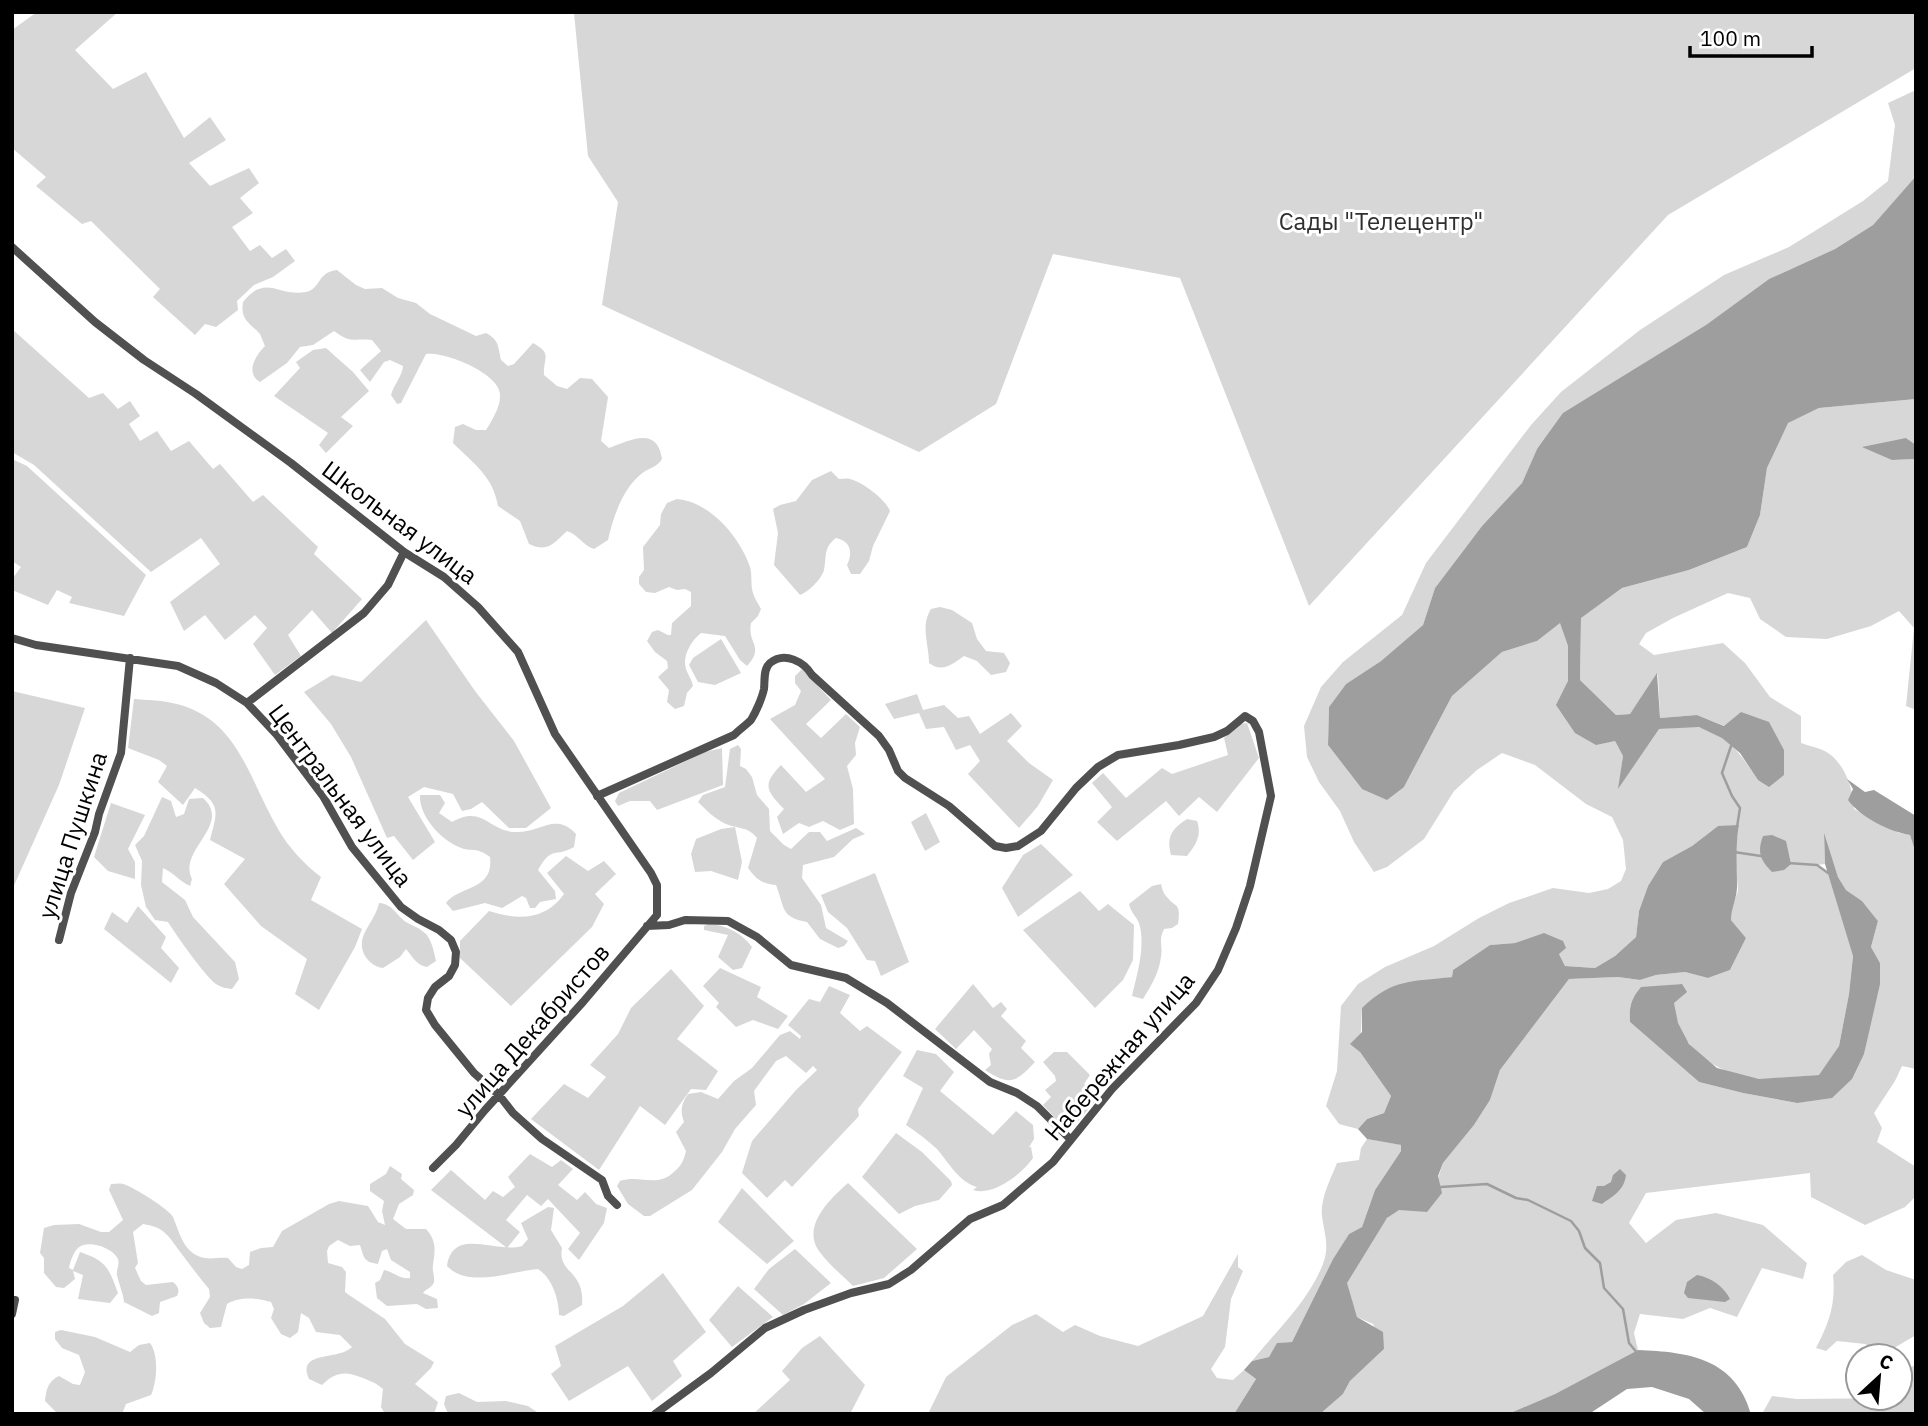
<svg xmlns="http://www.w3.org/2000/svg" width="1928" height="1426" font-family="'IBM Plex Sans',sans-serif">
  <style>
    .green { fill: #d7d7d7; fill-rule: evenodd }
    .water { fill: #9e9e9e }
    .lines { fill: none; stroke-linecap: round; stroke-linejoin: round }
    .stream { stroke: #9e9e9e; stroke-width: 2.5 }
    .street { stroke: #505050; stroke-width: 8 }
    .labels { text-anchor: middle; dominant-baseline: central; stroke-width: 6; stroke-linejoin: round; paint-order: stroke }
    .park-label { font-size: 24px; fill: #2e2e2e; stroke: #fff }
    .street-label { font-size: 24px; fill: #000; stroke: #fff }
  </style>
  <rect width="100%" height="100%" fill="#fff"/>
  <!-- green -->
  <path class="green" d="M37 12H118L75 50 113 89 146 72 184 138 210 117 226 140 189 163 210 186 249 168 259 183 240 198 253 213 232 227 250 251 260 245 272 258 286 249 295 261 273 277 254 285 237 301 238 310 216 327 205 324 195 335 153 297 160 289 91 221 82 224 36 186 46 177 12 148V30Z
    M572 12H1916V68L1668 215 1309 606 1180 278 1053 254 996 404 919 452 602 305 618 202 588 156 574 13Z
    M1916 90V176L1873 225 1835 249 1769 279 1537 449 1522 483 1482 526 1435 588 1423 625 1381 661 1346 684 1329 707 1328 745 1362 789 1404 787 1452 696 1502 652 1537 641 1560 622 1568 646V681L1615 741 1623 756 1619 787 1658 729C1671 729 1685 726 1697 727 1725 729 1744 759 1758 780L1725 726 1697 715 1660 718 1658 674 1630 714 1616 715 1580 680 1581 617 1622 588 1689 570 1747 547 1760 515 1767 468 1787 423 1819 408 1916 399V445L1906 438 1892 460 1916 459V710L1906 706 1914 628 1899 611 1871 626 1827 639 1786 637 1760 619 1750 598 1728 593 1673 618 1646 633 1639 644 1654 655 1723 643 1745 663 1770 697 1801 716V743C1809 746 1821 748 1828 753 1846 765 1853 790 1854 809L1899 833 1910 835 1916 854V1069L1902 1066 1895 1081 1874 1113 1882 1128 1877 1142 1916 1167V1196L1905 1207 1865 1225 1811 1197 1810 1173 1646 1193 1629 1223 1646 1243 1676 1220 1716 1213 1763 1225 1807 1263 1803 1279 1762 1268 1737 1317 1710 1308 1683 1319 1640 1314 1634 1333 1638 1350 1555 1394 1508 1414H1320L1343 1394 1350 1381 1384 1349 1373 1324 1357 1317 1346 1283C1355 1267 1381 1215 1399 1210 1407 1208 1419 1211 1427 1212L1443 1163 1474 1125 1490 1100 1500 1070 1569 979 1618 977 1640 980 1656 975 1685 972 1708 978 1730 970 1746 938 1731 920V909L1738 891 1735 853 1739 826H1718L1692 846 1663 862 1648 886 1639 911 1636 937 1615 956 1595 968 1565 966 1559 954 1529 939 1515 943 1490 945 1453 970 1452 977 1437 979 1362 1008 1360 1052 1391 1096 1384 1113 1367 1119 1358 1129 1339 1124 1326 1106 1337 1071 1341 1006 1358 984 1385 967 1434 946 1479 918 1509 903 1553 888 1589 893 1608 889 1621 881 1626 869 1623 840 1612 817 1586 804 1535 765 1502 753 1477 770 1454 791 1424 839 1387 867 1374 872 1354 842 1340 811 1319 782 1307 757 1304 726 1321 687 1343 662 1402 615 1426 563 1531 425 1561 392 1640 330 1724 275 1789 247 1863 201 1888 181 1895 125 1888 103ZM1824 836 1838 877 1846 890 1862 901 1878 921 1871 947 1880 963 1864 1054 1797 1103 1743 1093 1699 1082 1630 1022C1629 1006 1631 999 1641 988L1681 984C1679 990 1674 998 1674 1004 1675 1047 1721 1077 1760 1079 1780 1079 1800 1076 1820 1075L1839 1046 1849 994 1853 955 1828 873 1818 865 1825 864Z
    M337 270 356 285 365 289 382 288 398 298 416 303 430 314 476 336 486 333C499 340 498 346 501 360L508 366 514 364 533 343C553 354 543 357 544 375L557 386 567 389 580 378 592 379 608 397 601 441 609 448C629 441 657 425 662 459 657 468 647 468 640 475 622 490 613 518 608 540L594 549C582 545 579 535 567 531 554 543 548 553 529 544L520 521 498 506C493 476 473 463 453 443L455 427 463 424 476 430H486C492 420 501 406 500 394 499 373 444 351 426 354L401 403 397 404 391 395C394 384 402 377 403 366L390 360 384 362 370 382 360 370 381 351 372 340C353 338 351 344 334 331L313 345 300 347 287 363 260 382C245 373 255 356 265 346 264 344 261 336 260 334 250 323 240 320 243 302 266 273 278 297 306 292 321 289 317 272 337 270Z
    M12 329 89 398 103 393 118 409 130 401 140 416 129 424 140 441 157 431 171 451 189 441 213 469 220 464 253 502 263 495 318 547 314 554 362 599 332 633 312 610 288 635 301 656 275 675 253 644 267 628 255 615 225 640 205 615 184 631 170 602 220 564 201 538 151 572 34 465 12 452Z
    M326 348 353 372 369 391 341 417 353 426 326 453 319 445 328 433 274 396 300 368 296 362 313 350Z
    M12 459 27 466 146 575 124 616 69 603 72 597 57 590 48 605 12 590V579L21 567 12 561Z
    M831 471 839 479C843 479 847 478 850 479 863 482 886 500 890 511L873 546 869 561 860 574H851L847 565C853 553 851 541 836 538 823 548 827 556 824 570 821 580 808 592 800 595L774 565 778 533 773 509 780 505 796 501 812 480Z
    M677 499C710 502 740 537 750 567 752 574 751 582 752 589 753 596 758 603 761 609L758 616 751 623C747 644 765 646 747 666L740 660 725 636 701 633C691 641 682 656 686 669 688 675 692 680 693 686L687 693 684 706 675 709 667 702 669 690 658 677 668 668 667 661 655 652 647 641 652 632 658 630 668 635H671L672 623 691 606V592L685 589 677 590 669 587 655 593 646 592 639 584V577L644 570 643 547 660 525 661 514 667 503Z
    M940 607 952 610 972 623 977 639 986 651 1004 653 1010 663 1006 672 991 675 977 661 964 656C953 664 942 673 929 663 929 643 920 627 931 609Z
    M426 620 475 691 514 741 551 808 526 828H509L482 802 471 809 462 811 453 794 424 787 408 797 435 842 413 860 394 836 387 838 351 757 331 724 304 692 332 675 361 682Z
    M721 639 741 673 715 685 698 682 689 665 693 658Z
    M802 669 831 700 806 724 821 738 846 714 860 727 855 743 856 755 847 766 853 789 854 824 840 830 823 821 809 827 799 823 783 834 777 817 784 809C766 790 762 785 781 765L806 792 825 779 770 719 795 705 801 691 795 683V676Z
    M12 691 85 708 59 785 12 890Z
    M917 694 923 710 944 705 958 718 969 716 980 734 1011 713 1022 726 1007 741 1029 763 1053 780 1038 806 1019 828 968 774 980 761 970 745 956 750 944 727 926 729 919 713 894 719 885 704Z
    M134 699C146 700 160 700 172 703 238 716 249 780 278 829 289 848 304 864 321 877L311 900 362 929 355 947 319 1010 295 994 307 959 261 926 224 884 245 859 210 840C217 812 222 805 195 788L183 805 158 782 167 766 159 760 128 748Z
    M1247 723 1259 758 1217 812 1199 797 1179 816 1166 801 1117 841 1097 822 1112 807 1092 783 1103 773 1126 798 1162 768 1172 774 1228 755 1224 738 1240 724Z
    M738 745 741 749 740 766 746 769 752 777 757 795 769 809 770 831 784 845 791 849 809 832H820L827 841 856 828 865 834 853 839 834 857 803 865 802 878 821 905 826 928 848 941 844 946 838 948 820 939 807 922C780 917 785 908 776 885 762 884 756 879 748 868L757 838C748 826 737 829 726 824 715 819 706 810 698 802L703 795 725 787 730 749Z
    M722 748 723 785 657 810 650 801H630L618 806 615 801 619 793 705 752Z
    M420 795H440L445 803 439 813 452 822C483 805 487 830 514 832 540 834 555 811 576 834L574 847C555 858 552 845 538 870L555 891 556 899 540 902 535 908H530L526 898 522 896 502 908 485 903 453 911 446 903C460 885 494 891 490 857 476 846 472 853 459 847 440 839 419 816 420 795Z
    M162 797 171 801 176 817 184 814 189 799 203 798C233 825 177 850 192 879L190 886C179 881 174 873 163 868L162 882 185 900 193 917 235 962 239 979 232 989C226 988 222 988 216 984 205 976 176 935 168 922L155 920 146 907 141 885 142 861 135 845 144 836Z
    M111 803 145 815 128 849 135 862V879L108 871 94 857Z
    M926 813 940 842 925 851 911 822Z
    M1187 819 1197 821C1202 835 1196 845 1187 856L1171 855C1166 836 1172 829 1187 819Z
    M735 827 742 862 738 880 711 871 695 872 691 854 696 839 721 829Z
    M1041 844 1073 875 1018 917 1002 888 1023 855Z
    M566 856 588 871 604 861 616 874 595 894 604 904 592 927 511 1006 460 958V941L489 911C517 920 545 921 564 894L547 873Z
    M875 873 909 962 881 976 875 961 867 960 847 928 828 912 821 895Z
    M1161 884C1162 888 1163 893 1166 896 1176 909 1181 901 1178 924L1172 928 1164 929C1158 942 1163 944 1161 957 1159 973 1151 986 1143 999L1132 996C1137 974 1146 945 1139 923 1136 916 1131 913 1129 904L1152 886Z
    M1080 891 1099 911 1108 904 1134 925 1133 960 1123 980 1095 1008 1023 930Z
    M379 903C393 904 396 915 406 922 413 926 420 928 426 934 432 941 434 952 436 961L427 967C416 965 413 957 406 949L400 957 383 968C375 967 370 963 365 956 354 936 375 923 379 903Z
    M138 906 166 937 161 948 179 968 171 983 104 929 112 912 127 923Z
    M709 924C726 925 742 933 752 947L742 968 733 970 718 957 728 935 704 930V926Z
    M720 968 761 987 757 997 788 1016 778 1029 753 1020 736 1027 716 1007 719 1003 703 986Z
    M671 969 704 1006 677 1039 718 1071 706 1090 691 1089 665 1125 640 1106 599 1170 531 1119 564 1084 588 1098 606 1077 590 1065 618 1034 631 1008Z
    M973 984 993 1008 1001 1002 1007 1009 1001 1016 1026 1041 1021 1048 1035 1062C1015 1083 1010 1086 985 1070L991 1065 989 1054 992 1049 974 1030 956 1049 935 1029Z
    M829 986 850 995 840 1013 860 1031 867 1026 902 1052 858 1109 859 1116 792 1187 785 1180 767 1198 742 1173 752 1141 796 1090 817 1070 813 1066 806 1073 786 1056 776 1061 754 1091 756 1105 735 1129 722 1152 692 1190 650 1216H644L628 1204 617 1186 620 1181C641 1174 657 1189 675 1171 682 1165 684 1159 686 1151L676 1132 684 1122C680 1111 681 1104 688 1094L701 1092 718 1099 734 1081 752 1068 780 1035 790 1031 800 1039 801 1036 788 1025 809 999 820 1002Z
    M917 1050 936 1054 954 1072 940 1091 993 1135 1016 1111 1033 1125 1034 1139 1029 1147H1031L1033 1158C1022 1174 993 1197 973 1190L977 1187C959 1182 949 1163 937 1149 927 1140 917 1132 906 1125L923 1088 903 1076Z
    M1054 1052H1067L1090 1075 1084 1084 1098 1098 1073 1127 1062 1125 1043 1105 1051 1097 1045 1090 1056 1081 1055 1076 1043 1062Z
    M896 1133 922 1152 951 1181 952 1185 939 1200 915 1206 899 1214 862 1177Z
    M1367 1139 1402 1145 1401 1151 1375 1190 1362 1227 1349 1234 1333 1259 1292 1342 1278 1343 1269 1357 1252 1361C1277 1330 1308 1302 1323 1264 1330 1246 1324 1233 1322 1216 1320 1199 1331 1178 1337 1163L1359 1160 1361 1148Z
    M530 1154 552 1167 561 1160 573 1169 558 1185 577 1200 585 1192 596 1204 607 1208 604 1223 579 1260 568 1249 580 1233 548 1199 541 1206 527 1195 506 1220 520 1232 507 1248 431 1190 451 1170 485 1200 493 1191 503 1197 515 1187 508 1177Z
    M390 1166 402 1174 401 1179 414 1190 413 1195 399 1204 393 1219 406 1229H426C437 1241 435 1251 433 1265 432 1271 435 1277 434 1282 433 1287 426 1289 423 1293L437 1299 438 1308 426 1309 417 1304 387 1306 377 1298 375 1283 380 1280 384 1270C394 1272 401 1280 410 1278V1272L391 1260 387 1249 382 1251 378 1264C363 1262 364 1257 360 1245L350 1246 338 1240 329 1246 327 1251 328 1263 342 1267 346 1272 345 1292 349 1295 385 1319 405 1344 434 1362 431 1368 415 1384 438 1402 434 1414H385L381 1407 383 1389C375 1382 372 1382 363 1378 346 1371 336 1371 322 1385L309 1379C296 1350 338 1361 352 1347L340 1335 316 1332 309 1318 301 1313 298 1332 290 1338 281 1334 271 1318 274 1309 271 1302C258 1298 240 1296 227 1304L221 1327 210 1328 204 1323 200 1313 210 1297 209 1289C199 1277 190 1265 181 1253 169 1237 165 1227 143 1224L133 1232 138 1263 135 1268 141 1281 146 1285 173 1282C178 1286 180 1290 177 1296L160 1302 159 1313 152 1316 124 1302C123 1292 119 1285 117 1275 116 1270 120 1265 118 1259 113 1248 88 1239 78 1248 74 1251 70 1262 69 1268L73 1270 80 1252C106 1261 108 1266 118 1293L110 1303 78 1299 83 1275 73 1271 75 1279 64 1288 56 1287 44 1273V1258L40 1253 44 1228 54 1225 79 1224 101 1232H109L123 1220 109 1190 111 1184C115 1184 119 1183 123 1184 132 1186 169 1209 173 1217 179 1231 182 1247 196 1255 207 1261 216 1257 228 1258L236 1267 242 1269 249 1265 250 1252 261 1248 273 1247 282 1231 329 1204 339 1201 368 1206 378 1222 385 1225 382 1211 384 1201 370 1191V1184L386 1174Z
    M848 1183 917 1249 884 1278 853 1286C842 1275 828 1264 819 1251 801 1226 831 1198 848 1183Z
    M742 1188 794 1241 767 1264 718 1222Z
    M548 1207 554 1208 551 1230 562 1248C557 1273 585 1270 582 1305L564 1316 559 1315C559 1299 552 1278 538 1269 511 1271 469 1289 447 1266 453 1226 496 1254 522 1246L528 1239 521 1223Z
    M795 1249 831 1283 804 1304 783 1315 754 1289 769 1269Z
    M1238 1254V1267L1243 1271 1231 1299 1225 1347 1211 1369 1217 1378 1233 1380 1244 1370 1256 1379 1234 1414H928L946 1377 1012 1325 1036 1314 1063 1332 1075 1325 1100 1336 1138 1346 1203 1316Z
    M1862 1255 1886 1270 1916 1280V1335L1894 1348 1877 1350 1865 1344 1837 1341 1826 1351 1816 1348C1829 1323 1836 1304 1833 1275L1846 1262Z
    M663 1273 706 1332 673 1361 682 1376 652 1401 628 1366 569 1401 551 1374 561 1366 555 1346 623 1306Z
    M738 1286 773 1317 732 1347 709 1320Z
    M61 1330 95 1337 130 1352 139 1345 150 1343C159 1355 157 1382 151 1395L126 1404 122 1414H58L45 1401C46 1390 48 1381 59 1376L73 1384 80 1385 85 1372 79 1355 62 1348 55 1339V1332Z
    M820 1336 865 1385 850 1414H753L790 1380 782 1371 802 1348Z
    M1916 1365V1414H1762L1772 1396 1797 1399 1900 1398C1900 1379 1896 1372 1916 1365Z
    M459 1393 477 1402 506 1401 528 1406 540 1414H448L444 1404 446 1396Z"/>
  <!-- water -->
  <path class="water" d="M1916 176V399L1819 408 1788 423 1767 468 1760 515 1747 547 1689 570 1622 588 1581 618 1580 680 1616 715 1630 714 1657 673 1660 718 1697 715 1724 726 1741 712 1769 722 1784 750V775L1769 787 1758 780 1740 753 1722 738 1699 727 1659 729 1618 789 1623 756 1615 741 1596 745 1575 733 1556 705 1568 681V646L1560 623 1537 641 1502 652 1452 696 1404 787 1387 800 1362 789 1328 745 1329 707 1346 684 1381 661 1423 625 1435 588 1482 526 1522 483 1537 449 1563 413 1706 325 1769 279 1835 249 1873 225Z
    M1906 438 1916 445V459L1892 460 1862 447Z
    M1847 779 1865 792 1874 790 1916 816V854L1910 835C1890 832 1860 817 1848 800L1853 789Z
    M1739 825C1735 848 1737 864 1737 887 1737 898 1731 908 1731 920L1746 938 1730 970 1708 978 1685 972 1656 975 1640 980 1618 977 1569 979 1500 1070 1490 1100 1474 1125 1443 1163 1438 1176 1442 1193 1427 1212 1399 1210 1387 1218 1347 1283 1357 1317 1383 1332 1384 1349 1350 1381 1343 1394 1320 1414H1234L1256 1379 1244 1370 1252 1361 1269 1357 1277 1343 1292 1342 1333 1259 1349 1234 1362 1227 1375 1190 1401 1151V1145L1367 1139 1358 1129 1367 1119 1384 1113 1391 1096 1360 1052 1350 1044 1362 1032V1008C1393 978 1412 982 1452 977L1453 970 1490 945 1515 943 1544 933 1563 941 1566 948 1559 954 1565 966 1595 968 1615 956 1636 937 1639 911 1648 886 1663 862 1692 846 1718 826Z
    M1824 833 1838 877 1846 890 1862 901 1878 921 1871 947 1880 963V984L1864 1054 1852 1079 1832 1098 1797 1103 1743 1093 1699 1082 1630 1022C1629 1006 1631 999 1641 987L1682 984 1687 992 1674 1003 1678 1023 1689 1044 1717 1068 1759 1079 1819 1075 1839 1046 1849 994 1853 956 1825 864Z
    M1772 835 1786 841 1791 864 1784 870 1772 872C1760 860 1757 852 1763 836Z
    M1620 1169 1626 1175C1624 1191 1613 1196 1602 1204L1592 1201 1597 1186H1604L1611 1182 1613 1175Z
    M1697 1275C1712 1278 1723 1286 1730 1299L1725 1302 1688 1298 1684 1293 1687 1282Z
    M1638 1350C1688 1352 1735 1358 1751 1414H1706L1689 1399 1652 1387 1627 1389 1589 1414H1508L1555 1394Z"/>
  <g class="lines">
    <!-- stream -->
    <path class="stream" d="M1731 746 1722 773 1732 796 1740 808 1737 827
      M1734 852 1761 856
      M1788 863 1817 865 1828 873
      M1441 1187 1487 1184 1516 1198 1528 1200 1571 1221 1579 1231 1585 1248 1600 1263 1604 1288 1623 1309 1629 1343 1638 1354"/>
    <!-- street -->
    <path class="street" d="M12 247 95 322 144 360 196 394 291 463 404 552 444 577 478 607 518 652 555 734 651 873 657 885V915L583 1002 485 1110 456 1145 433 1168
      M12 638 36 645 178 666 216 683 247 703 277 735 323 796 352 847 401 907 418 919 439 930 451 940 456 952 455 965 449 976 435 987 428 998 426 1010 435 1025 474 1073 499 1095 513 1113 542 1139 602 1180 608 1196 617 1205
      M247 703 364 613 388 585 404 552
      M597 796 734 735C739 730 746 725 751 720 756 712 762 698 764 689 765 681 763 669 770 663 785 651 804 662 812 675L879 736 889 750 898 771 905 778 949 806 995 846 1006 848 1018 846 1041 831 1076 788 1098 767 1118 755 1179 745 1214 737 1227 731 1245 716 1253 721 1259 732 1271 796 1250 886 1236 928 1218 970 1196 1003 1112 1089 1053 1162 1003 1205 970 1219 911 1270 889 1284 851 1293 804 1310 765 1328 711 1373 655 1414
      M647 926 669 925 685 920 728 921 757 937 791 965 846 978 887 1003 990 1082 1017 1093 1037 1106 1070 1139
      M59 940 71 893 95 832 99 814 121 753 130 658
      M12 1314 15 1300"/>
  </g>
  <g class="labels">
    <!-- park labels -->
    <g class="park-label">
      <text x="1381" y="221">Сады "Телецентр"</text>
    </g>
    <!-- street labels -->
    <g class="street-label">
      <text transform="translate(400 522) rotate(37)">Школьная улица</text>
      <text transform="translate(341 795) rotate(53)">Центральная улица</text>
      <text transform="translate(72 835) rotate(-72)">улица Пушкина</text>
      <text transform="translate(532 1030) rotate(-49)">улица Декабристов</text>
      <text transform="translate(1119 1056) rotate(-49)">Набережная улица</text>
    </g>
  </g>
  <!-- border -->
  <rect width="1928" height="1426" fill="none" stroke="#000000" stroke-width="28"/>
  <!-- north arrow -->
  <g transform="translate(1879 1377) rotate(26)"><circle r="33" fill="#ffffff" stroke="#999999" stroke-width="2"/>
  <path d="M0-5L12 26L0 18L-12 26Z" fill="#000000"/>
  <text y="-10" font-size="19" font-weight="bold" text-anchor="middle" fill="#000000">С</text>
  </g>
  <!-- scale -->
  <path d="M1690 46v10h122v-10" fill="none" stroke="#000000" stroke-width="3.5"/>
  <text x="1700" y="46" font-size="21" fill="#000000" stroke="#ffffff" stroke-width="5" paint-order="stroke">100 m</text>
</svg>
